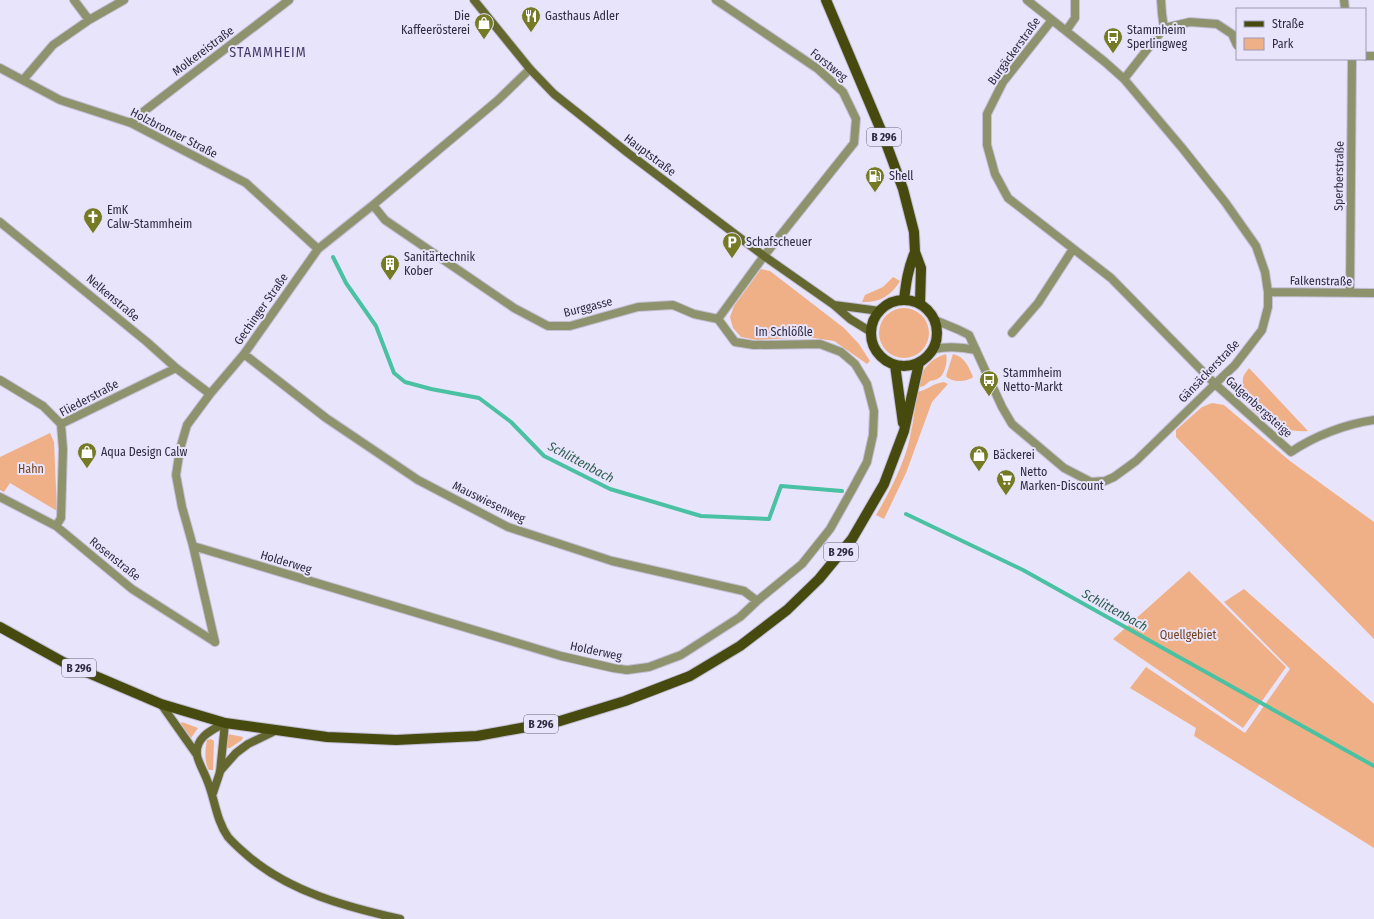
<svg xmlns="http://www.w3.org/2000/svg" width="1374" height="919" font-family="'Fira Sans Condensed',sans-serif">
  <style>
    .green { fill: #f0b087 }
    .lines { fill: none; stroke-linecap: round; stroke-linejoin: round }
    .stream { stroke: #4ac1a3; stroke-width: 4 }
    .street-casing { stroke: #c3bfd6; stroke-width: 10 }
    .secondary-casing { stroke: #c3bfd6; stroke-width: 10 }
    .primary-casing { stroke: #c3bfd6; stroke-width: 12 }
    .street { stroke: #8e926d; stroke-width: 8 }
    .secondary { stroke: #646830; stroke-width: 8 }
    .primary { stroke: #474a0f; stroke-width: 10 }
    .labels { text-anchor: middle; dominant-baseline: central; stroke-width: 4; stroke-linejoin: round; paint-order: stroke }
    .shield { fill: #e8e4fb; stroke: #666279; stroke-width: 1 }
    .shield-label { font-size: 11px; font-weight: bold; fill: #2f2b41 }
    .poi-label { font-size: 12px; fill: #2f2b41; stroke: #e8e4fb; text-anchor: start }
    .street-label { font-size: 12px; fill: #2f2b41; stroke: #e8e4fb }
    .park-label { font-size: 12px; fill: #77431f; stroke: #e8e4fb }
    .water-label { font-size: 13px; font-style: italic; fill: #2d5e50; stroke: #e8e4fb }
    .quarter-label { font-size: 14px; letter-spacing: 1px; fill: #433867; stroke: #e8e4fb }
  </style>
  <rect width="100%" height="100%" fill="#e8e4fb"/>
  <!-- green -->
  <path class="green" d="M761 269 770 271 844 328 859 344 870 361 867 364 834 341 807 337 757 340 741 337 733 328 730 317 734 306Z
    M893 277 900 281C891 296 879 303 862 302L865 295 883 287Z
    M879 333a25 25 0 1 1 50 0a25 25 0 1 1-50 0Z
    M946 354C948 360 945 374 939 378 936 380 933 380 930 381 926 384 924 387 919 387L917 382C924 368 930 359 946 354Z
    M953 354C964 356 969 367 973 377 967 382 951 383 946 376Z
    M1249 368 1308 431C1280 434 1237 411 1243 379 1243 375 1247 371 1249 368Z
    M944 382 948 384 932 402 906 473 884 519 876 515C890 492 907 458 911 432 914 419 915 405 917 392 928 390 933 383 944 382Z
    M1212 403 1224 405 1290 461 1374 522V639L1176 437V430L1202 407Z
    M50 433 54 442 57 511 10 483 4 492 0 490V457Z
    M1189 571 1286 667 1243 728 1113 639Z
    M1244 589 1374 704V848L1194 736 1196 728 1130 688 1146 667 1245 733 1290 669 1224 602Z
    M182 722 198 728 191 738 180 725Z
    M228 734 243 737 242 740 230 748H227Z
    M211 739 214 741 213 770H209C204 762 205 749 207 740Z"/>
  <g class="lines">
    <!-- stream -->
    <path class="stream" d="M333 257 346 283 376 326 394 373 405 382 431 389 479 398 511 422 544 456 610 489 701 516 769 519 781 486 842 491
      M906 514 1023 570 1374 766"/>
    <!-- street casing -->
    <g class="street-casing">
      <path id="street" d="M74 0 89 20
        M716 0 818 69 843 92 856 119 854 143 764 256 718 319
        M1161 0 1162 14 1164 28
        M1344 0 1345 9
        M1052 20 1003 82 987 114V145L995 174 1008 198 1111 278 1215 384 1291 452C1314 436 1346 424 1374 420
        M1066 31 1075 18V0
        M1365 56H1374
        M0 68 60 100 131 123 246 183 318 249
        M1124 79 1164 28 1190 22 1217 24 1232 34 1237 45
        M23 80 53 45 89 20 124 0
        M131 123 143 112 289 0
        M373 205 385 220 514 308 548 326H570L638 307 673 305 694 314 718 319
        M0 222 147 342 176 368 210 394
        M1268 292 1374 293
        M1350 293 1352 59
        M935 320 959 330 969 335 1002 407 1012 424 1064 468 1091 482 1105 481 1114 477 1136 461 1215 384 1235 365 1262 330 1268 307V292L1265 272 1256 246 1225 202 1183 149 1124 79 1105 62 1027 0
        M1012 333 1038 303 1073 249
        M934 349C948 346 962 347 976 350
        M244 354 326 418 418 480 508 527 612 561 744 591 757 601
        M0 380 43 406 61 424
        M61 424 176 368
        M0 497 56 526 132 589 215 642
        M56 526 61 518 63 449 61 424
        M193 546 561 656 613 668 627 670 649 667 681 655 740 617 757 601 802 564 830 529 853 488 867 462 873 435 874 411 867 384 855 364 841 352 820 344 754 345 735 342 718 319
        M215 642 193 546 182 507 176 475 180 449 187 425 210 394 244 354 318 249 373 205 498 100 530 69"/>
    </g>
    <!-- secondary casing -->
    <g class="secondary-casing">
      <path id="secondary" d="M474 0 530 69 554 94 628 153 764 256 834 305 850 319 871 332
        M834 305 880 311
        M161 704 197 755
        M225 723C212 730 195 737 197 755 198 762 205 774 207 780 215 799 216 820 228 837 234 844 241 850 248 856 290 892 347 907 400 919
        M220 771 236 753 248 744 275 731
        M213 793 220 772 225 723"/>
    </g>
    <!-- primary casing -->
    <g class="primary-casing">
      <path id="primary" d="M826 0 883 135 903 189 914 232 915 252 921 268 920 304
        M904 300C906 283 908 268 915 252
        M871 333a33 33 0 1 1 66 0a33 33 0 1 1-66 0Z
        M895 365 903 423
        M0 627 65 663 161 704 225 723 327 737 396 740 477 736 560 721 625 701 690 676 740 646 787 610 819 579 852 539 884 484 904 431 919 363"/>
    </g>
    <!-- street -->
    <use href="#street" class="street"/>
    <!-- secondary -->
    <use href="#secondary" class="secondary"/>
    <!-- primary -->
    <use href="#primary" class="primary"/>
  </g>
  <!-- icons -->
  <defs>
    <g id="restaurant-pin" transform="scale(1)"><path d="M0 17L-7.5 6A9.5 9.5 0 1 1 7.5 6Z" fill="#757b25" stroke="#e8e4fb"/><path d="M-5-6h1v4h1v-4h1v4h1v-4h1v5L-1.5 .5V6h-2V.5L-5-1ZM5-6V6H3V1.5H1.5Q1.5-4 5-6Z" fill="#fff"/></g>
    <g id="shop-pin" transform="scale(1)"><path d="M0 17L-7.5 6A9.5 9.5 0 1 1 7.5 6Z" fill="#757b25" stroke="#e8e4fb"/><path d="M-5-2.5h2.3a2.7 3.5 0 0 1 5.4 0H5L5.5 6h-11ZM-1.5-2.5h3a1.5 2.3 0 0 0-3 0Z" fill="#fff"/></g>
    <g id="bus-pin" transform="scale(1)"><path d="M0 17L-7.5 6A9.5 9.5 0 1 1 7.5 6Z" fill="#757b25" stroke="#e8e4fb"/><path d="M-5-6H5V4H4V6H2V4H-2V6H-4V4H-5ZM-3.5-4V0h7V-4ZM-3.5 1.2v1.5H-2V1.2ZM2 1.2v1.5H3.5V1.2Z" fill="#fff"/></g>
    <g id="fuel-pin" transform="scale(1)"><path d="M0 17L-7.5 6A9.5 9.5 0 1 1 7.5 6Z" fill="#757b25" stroke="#e8e4fb"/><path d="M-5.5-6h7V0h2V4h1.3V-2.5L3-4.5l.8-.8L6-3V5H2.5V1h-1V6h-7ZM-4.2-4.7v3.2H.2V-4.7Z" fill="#fff"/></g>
    <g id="church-pin" transform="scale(1)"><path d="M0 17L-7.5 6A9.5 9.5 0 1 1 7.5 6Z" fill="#757b25" stroke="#e8e4fb"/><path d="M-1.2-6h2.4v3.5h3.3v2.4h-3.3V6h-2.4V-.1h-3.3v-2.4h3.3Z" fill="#fff"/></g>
    <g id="parking-pin" transform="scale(1)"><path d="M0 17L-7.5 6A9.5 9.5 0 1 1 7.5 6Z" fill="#757b25" stroke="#e8e4fb"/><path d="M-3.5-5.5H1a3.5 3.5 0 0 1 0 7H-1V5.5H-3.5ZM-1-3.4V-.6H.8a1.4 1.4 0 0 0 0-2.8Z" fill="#fff"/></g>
    <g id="building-pin" transform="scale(1)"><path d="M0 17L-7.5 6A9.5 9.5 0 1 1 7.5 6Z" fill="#757b25" stroke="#e8e4fb"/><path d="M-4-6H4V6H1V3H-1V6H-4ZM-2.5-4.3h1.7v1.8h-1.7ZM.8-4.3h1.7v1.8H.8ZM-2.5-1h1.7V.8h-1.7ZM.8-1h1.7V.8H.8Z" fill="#fff"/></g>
    <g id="supermarket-pin" transform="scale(1)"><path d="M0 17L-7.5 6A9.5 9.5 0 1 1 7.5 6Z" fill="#757b25" stroke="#e8e4fb"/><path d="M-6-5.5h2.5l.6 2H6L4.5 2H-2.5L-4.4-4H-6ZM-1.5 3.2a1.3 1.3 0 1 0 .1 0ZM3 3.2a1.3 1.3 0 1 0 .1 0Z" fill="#fff"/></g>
  </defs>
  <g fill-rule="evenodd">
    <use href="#restaurant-pin" x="531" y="16"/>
    <use href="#shop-pin" x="484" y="23"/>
    <use href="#bus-pin" x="1113" y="37"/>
    <use href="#fuel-pin" x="875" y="176"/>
    <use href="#church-pin" x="93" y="217"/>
    <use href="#parking-pin" x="732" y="242"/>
    <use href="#building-pin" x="390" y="264"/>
    <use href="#bus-pin" x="989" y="380"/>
    <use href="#shop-pin" x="87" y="452"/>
    <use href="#shop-pin" x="979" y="455"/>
    <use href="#supermarket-pin" x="1006" y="479"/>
  </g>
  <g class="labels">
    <!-- shield labels -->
    <g class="shield">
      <rect x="867" y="128" width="34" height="18" rx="3"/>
      <rect x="824" y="543" width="34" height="18" rx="3"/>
      <rect x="62" y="659" width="34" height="18" rx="3"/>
      <rect x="524" y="715" width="34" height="18" rx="3"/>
    </g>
    <g class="shield-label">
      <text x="884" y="137">B 296</text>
      <text x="841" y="552">B 296</text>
      <text x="79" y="668">B 296</text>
      <text x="541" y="724">B 296</text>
    </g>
    <!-- poi labels -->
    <g class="poi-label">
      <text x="470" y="16" text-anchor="end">Die<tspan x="470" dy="14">Kaffeerösterei</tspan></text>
      <text x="545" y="16">Gasthaus Adler</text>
      <text x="1127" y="30">Stammheim<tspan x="1127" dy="14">Sperlingweg</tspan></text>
      <text x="889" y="176">Shell</text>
      <text x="107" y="210">EmK<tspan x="107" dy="14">Calw-Stammheim</tspan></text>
      <text x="746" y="242">Schafscheuer</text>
      <text x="404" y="257">Sanitärtechnik<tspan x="404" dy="14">Kober</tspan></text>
      <text x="1003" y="373">Stammheim<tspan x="1003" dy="14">Netto-Markt</tspan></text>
      <text x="101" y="452">Aqua Design Calw</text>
      <text x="993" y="455">Bäckerei</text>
      <text x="1020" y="472">Netto<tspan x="1020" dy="14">Marken-Discount</tspan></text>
    </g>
    <!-- street labels -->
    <g class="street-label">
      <text transform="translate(203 51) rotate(-37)">Molkereistraße</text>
      <text transform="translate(1014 51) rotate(-54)">Burgäckerstraße</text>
      <text transform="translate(829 65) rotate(39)">Forstweg</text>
      <text transform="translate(174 133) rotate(27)">Holzbronner Straße</text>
      <text transform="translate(650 155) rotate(37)">Hauptstraße</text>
      <text transform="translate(1339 176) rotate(-89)">Sperberstraße</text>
      <text transform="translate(1321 281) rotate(1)">Falkenstraße</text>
      <text transform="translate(113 298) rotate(40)">Nelkenstraße</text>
      <text transform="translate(588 307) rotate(-14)">Burggasse</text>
      <text transform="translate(261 309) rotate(-55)">Gechinger Straße</text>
      <text x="784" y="332">Im Schlößle</text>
      <text transform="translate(1209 371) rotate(-46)">Gänsäckerstraße</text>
      <text transform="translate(89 398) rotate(-28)">Fliederstraße</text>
      <text transform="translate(1259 407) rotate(42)">Galgenbergsteige</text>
      <text transform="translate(489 502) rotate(26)">Mauswiesenweg</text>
      <text transform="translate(115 559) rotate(39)">Rosenstraße</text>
      <text transform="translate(286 562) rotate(17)">Holderweg</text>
      <text transform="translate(596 651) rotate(12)">Holderweg</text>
    </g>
    <!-- park labels -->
    <g class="park-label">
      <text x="31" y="469">Hahn</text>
      <text x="1188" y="635">Quellgebiet</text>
    </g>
    <!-- water labels -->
    <g class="water-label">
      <text transform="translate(581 462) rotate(28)">Schlittenbach</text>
      <text transform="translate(1115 610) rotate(29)">Schlittenbach</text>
    </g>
    <!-- quarter labels -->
    <g class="quarter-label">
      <text x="268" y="52">STAMMHEIM</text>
    </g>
  </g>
  <!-- legend -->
  <rect x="1236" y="8" width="130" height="52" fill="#e8e4fb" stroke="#9e9ab1"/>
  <rect x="1244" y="21" width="20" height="6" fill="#474a0f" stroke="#9e9ab1"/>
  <text x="1272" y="28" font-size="12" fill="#2f2b41">Straße</text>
  <rect x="1244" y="38" width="20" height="12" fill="#f0b087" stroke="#9e9ab1"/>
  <text x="1272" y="48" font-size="12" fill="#2f2b41">Park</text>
</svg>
